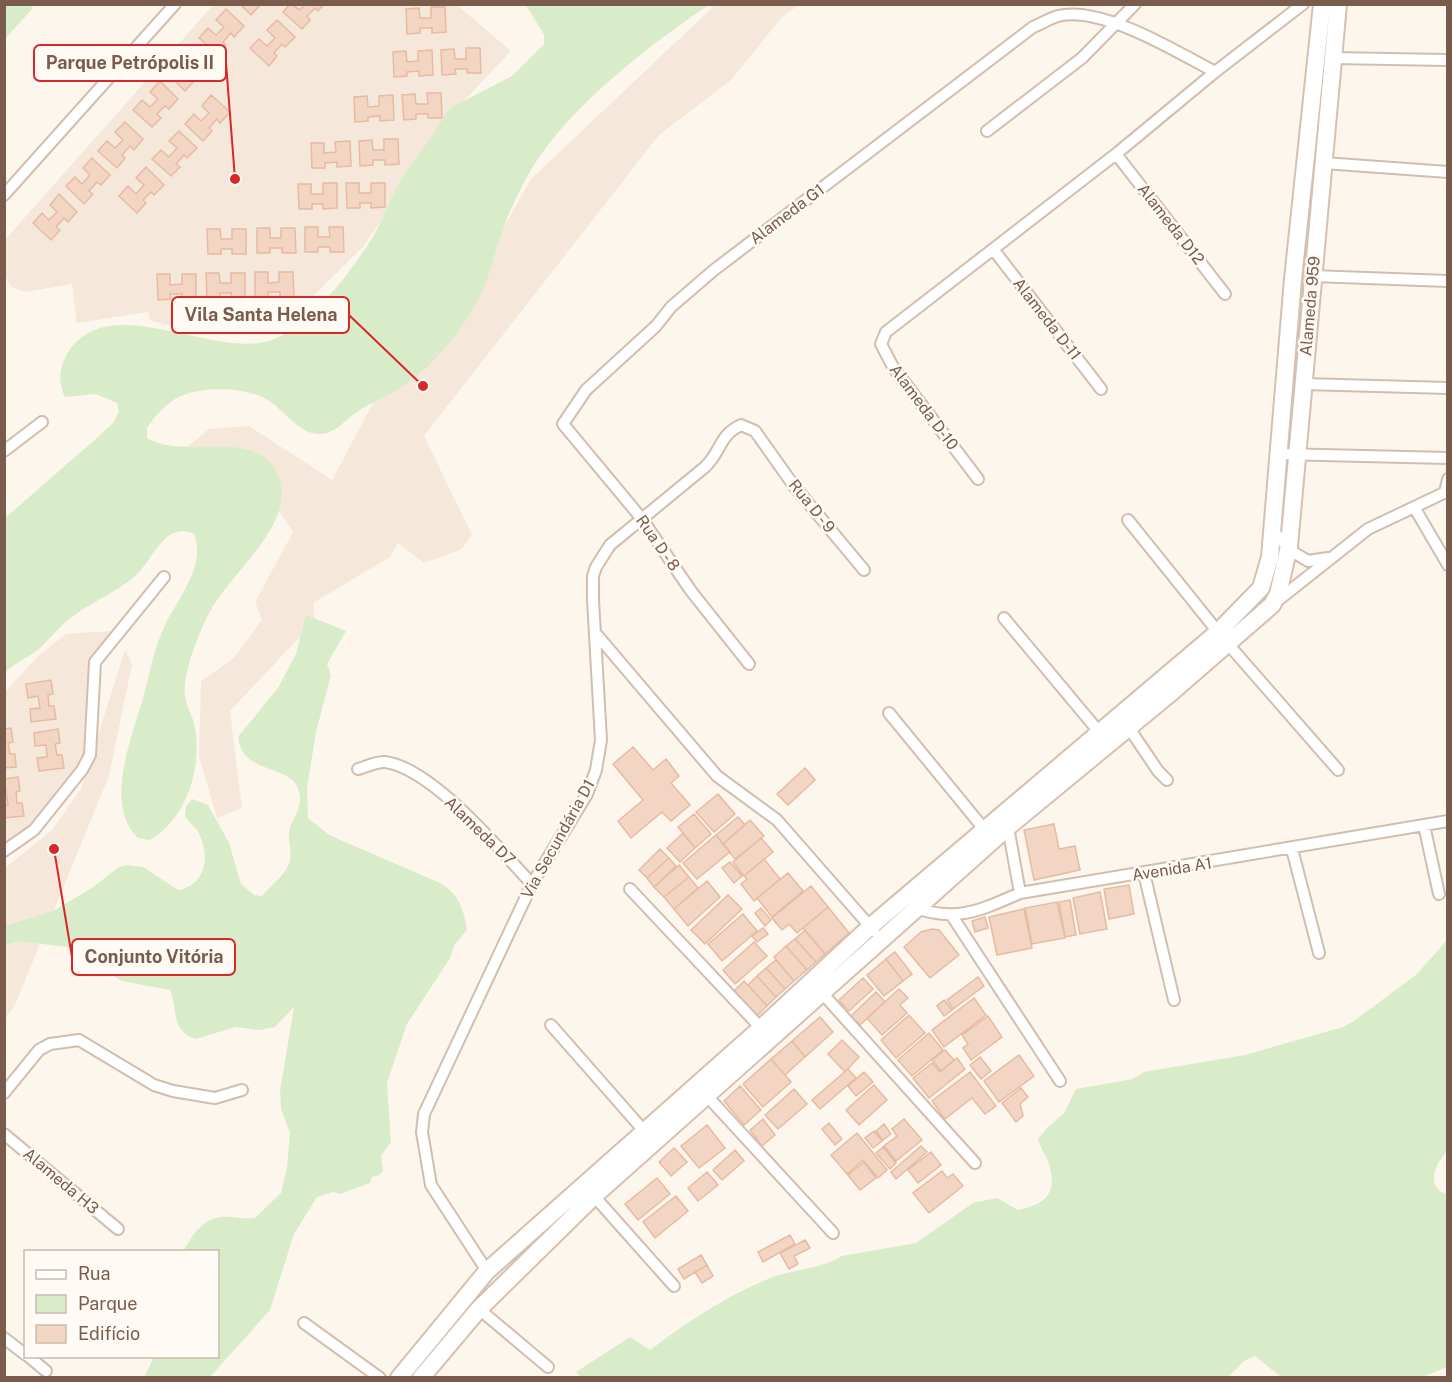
<svg xmlns="http://www.w3.org/2000/svg" width="1452" height="1382" font-family="'Public Sans',sans-serif">
  <style>
    .residential { fill: #f5e8da }
    .green { fill: #d8ecc9 }
    .building { fill: #f3d5c3; stroke: #e6bba3; stroke-width: 1.5 }
    .lines { fill: none; stroke-linecap: round; stroke-linejoin: round }
    .street-casing { stroke: #d1beb0; stroke-width: 14 }
    .secondary-casing { stroke: #d6c0b0; stroke-width: 20 }
    .street { stroke: #fff; stroke-width: 10 }
    .secondary { stroke: #fff; stroke-width: 16 }
    .labels { text-anchor: middle; dominant-baseline: central; stroke-width: 5; stroke-linejoin: round; paint-order: stroke }
    .street-label { font-size: 16px; fill: #7a5c4d; stroke: #fffaf3 }
    .leader { fill: none; stroke: #d62828; stroke-width: 2 }
    .callout-dot { fill: #d62828; stroke: #fffaf3; stroke-width: 2 }
    .callout { fill: #fffaf3; stroke: #d62828; stroke-width: 2 }
    .callout-label { font-size: 18px; text-anchor: middle; font-weight: bold; fill: #7a5c4d }
  </style>
  <rect width="100%" height="100%" fill="#fdf6ec"/>
  <!-- residential -->
  <path class="residential" d="M213 5H457L511 51 461 104 363 247 284 325 269 327 231 321 179 329 150 320 148 312 77 323 72 284 25 292 11 287 5 275 4 241Z
    M715 5H799L783 16 731 80 659 135 424 436 472 535 462 549 424 563 398 543 390 557 313 603 315 621 230 711 242 808 217 818 199 757 201 681 234 658 262 620 255 602 293 532 270 498 155 474 209 429 249 426 332 480 403 347 494 245 531 179Z
    M111 631 90 659 87 750 32 829 5 853V692L38 656 66 634Z
    M125 650 132 664 109 776 15 1005 5 1019V868L52 830 81 789Z"/>
  <!-- green -->
  <path class="green" d="M5 4 33 5 32 9 5 39Z
    M526 5H709C650 44 568 108 531 170 517 193 506 219 498 244 492 261 488 280 480 296 461 333 432 368 397 390 384 398 369 403 357 412 345 420 335 434 319 434 300 434 285 412 271 402 249 386 198 385 175 399 164 406 154 417 147 428V438C185 461 258 425 279 477 296 520 236 570 215 603 206 617 200 632 194 648 189 662 183 683 185 697 187 708 194 718 195 728 202 768 187 818 150 840L138 838C104 806 131 739 142 702 150 675 153 649 166 623 180 596 206 565 194 534 164 520 153 561 134 577 115 593 91 602 72 617 58 627 48 642 35 652 25 659 13 664 5 673V518L98 437 114 422 119 411 117 403 96 394 65 397C58 383 59 368 67 354 107 288 208 358 269 341 307 330 350 273 371 240 384 219 391 195 404 175 418 155 433 136 445 115L452 107 512 76 544 44V35Z
    M306 615 346 631 327 664 331 675 316 732 307 788 308 818 329 835 440 883C460 896 463 907 467 930L455 944 450 958 407 1024 387 1083 391 1142 381 1156 383 1171 380 1175 372 1177 370 1183 340 1194 333 1192 317 1197 294 1234 270 1310 210 1377H144L154 1357 218 1356V1252L184 1251C191 1236 203 1219 221 1217 233 1216 243 1220 255 1218L281 1193 287 1167 290 1133 281 1109 280 1091 294 1007 275 1027 259 1030 235 1027 196 1039C171 1032 178 1010 170 990L122 981 67 947 18 941 5 945V926L53 911 92 888 119 867 127 865 143 867 178 890C207 885 211 853 197 830 193 825 188 821 185 816L186 806 192 799 208 805 229 843 241 884 254 895 262 896C270 886 288 873 290 860 292 851 288 841 289 832 291 821 299 812 300 801 302 760 243 780 238 737L278 688 296 654Z
    M1447 940V1151C1436 1163 1424 1187 1447 1194V1367L1423 1377H1281L1255 1356 1244 1361 1227 1378H581L576 1372 630 1337 650 1350C687 1322 724 1297 768 1279 792 1269 819 1270 842 1256L916 1243 973 1203 997 1198 1018 1210C1046 1204 1059 1193 1048 1161 1045 1153 1040 1148 1038 1139L1046 1129 1064 1113 1076 1089 1133 1079 1144 1072 1245 1055 1343 1027 1354 1021 1417 974Z"/>
  <!-- building -->
  <path class="building" d="M240 4H259L260 5 251 15Z
    M290 4 300 10 305 4H324L318 11 315 8 307 16 310 20 302 29 283 12Z
    M431 7H445L446 32 432 33V28H420V33L407 34 406 9 419 8 420 18H431Z
    M226 9 244 26 234 37 231 33 223 42 226 45 218 55 199 38 208 28 216 35 224 27 216 20Z
    M277 20 295 37 285 47 282 44 274 53 277 56 269 66 250 48 259 39 267 46 275 38 267 30Z
    M193 45 211 62 202 72 198 69 190 78 194 81 185 91 167 73 175 64 183 71 191 62 183 55Z
    M466 48H480L481 73H467V69H455L456 74 442 75 441 50 454 49 455 59H466Z
    M432 50 433 75 419 76V71L407 72V76L394 77 393 52 406 51 407 62 418 61V51Z
    M160 81 178 99 169 109 165 106 157 114 161 118 152 127 133 110 142 100 150 107 158 99 150 92Z
    M427 93H441L442 118H428V114H416V119L404 120 402 95 415 94 416 104H428Z
    M211 95 230 112 220 123 217 119 209 128 212 131 203 141 185 124 194 114 201 121 209 113 202 106Z
    M393 95 394 120 380 121V116L368 117V121L355 122 354 97 367 96 368 107 379 106V96Z
    M125 122 143 139 134 150 130 146 122 155 125 158 117 168 98 151 107 141 115 148 123 140 115 132Z
    M179 131 197 148 187 158 184 155 176 164 180 167 171 176 152 159 161 150 169 157 177 148 169 141Z
    M384 139H398L399 164 385 165V160H373V165L360 166 359 141 372 140 373 150H384Z
    M350 141 351 166 337 167V162L325 163V168H312L311 143H324V153L336 152 335 142Z
    M92 158 110 175 101 185 97 182 89 191 93 194 84 204 66 186 75 177 82 184 90 175 83 168Z
    M146 167 164 185 154 195 151 192 143 200 146 203 137 213 119 196 128 186 136 194 144 185 136 178Z
    M323 183H337V208L323 209V204H312V209H299L298 184H311V194H323Z
    M346 183H359V193H371V183H385V207L371 208V203H360V208H347Z
    M59 194 77 212 68 222 64 218 56 227 60 230 51 240 33 223 42 213 49 220 57 212 50 205Z
    M305 227H318V237H330L329 227H343L344 252H330V247H318V252H305Z
    M257 228H270V238H281V228H295L296 253H282V248H270V253H257Z
    M207 229H220L221 239H232V229H246V254H232V249H221V254H208Z
    M255 272H268V283L279 282V272H293L294 297H280V292H268V297H255Z
    M206 273H219L220 283H231V273H245V298H232L231 293H220V298H207Z
    M157 274H170V285L182 284V274H196V299H182V294H170L171 299 158 300Z
    M51 680 53 694 48 695 49 706H54L56 719 31 722 30 709 40 708 38 696 28 698 26 684Z
    M11 728 13 742 8 743 10 754H15L16 767 4 768V729Z
    M58 729 60 743 55 744 57 755H62L64 768 39 771 37 758 47 757 46 745 35 746 34 733Z
    M633 747 653 770 666 759 679 776 671 783 690 805 671 821 662 812 631 838 618 821 643 800 613 764Z
    M805 768 815 780 788 805 777 794Z
    M18 777 20 791 16 792 17 803H22L24 816 4 818V805H8L4 779Z
    M718 794 735 814 714 832 696 812Z
    M694 814 711 834 695 848 678 827Z
    M738 817 745 825 723 844 716 835Z
    M750 820 764 836 735 859 723 844Z
    M1054 824 1059 849 1075 846 1080 870 1034 880 1024 830Z
    M683 833 695 848 680 862 667 848Z
    M716 835 730 852 697 879 683 863Z
    M761 838 773 852 744 876 733 862Z
    M660 849 669 858 647 878 639 870Z
    M669 858 676 866 654 887 647 878Z
    M764 859 780 879 754 901 741 884 747 879 744 876Z
    M730 862 742 876 734 883 722 868Z
    M679 865 689 877 664 897 654 887Z
    M788 873 803 891 772 917 757 898Z
    M689 877 698 888 674 909 664 897Z
    M707 881 720 897 688 926 674 909Z
    M1129 885 1134 914 1109 919 1104 889Z
    M811 886 828 907 797 933 789 924 782 930 772 918Z
    M1100 892 1107 929 1080 934 1073 898Z
    M728 895 742 909 705 944 691 930Z
    M1070 900 1076 935 1065 937 1059 902Z
    M1057 902 1065 938 1032 944 1025 908Z
    M828 907 849 933 825 954 803 928Z
    M761 908 771 920 765 926 755 913Z
    M1024 909 1032 948 997 955 989 917Z
    M743 914 757 931 722 961 708 944Z
    M985 917 988 928 975 932 972 921Z
    M763 928 768 934 757 942 752 936Z
    M932 929 939 930 959 955 930 978 904 947 921 932Z
    M805 930 825 954 816 962 795 939Z
    M795 939 816 962 807 970 786 946Z
    M754 942 767 956 735 984 723 970Z
    M786 946 807 970 794 981 774 957Z
    M895 952 912 974 903 981 886 959Z
    M886 959 903 981 884 996 867 975Z
    M776 960 794 981 785 989 766 968Z
    M766 968 785 989 776 997 757 976Z
    M757 976 776 997 767 1006 748 985Z
    M978 977 984 986 953 1009 947 1000Z
    M863 978 873 989 849 1011 839 1000Z
    M744 981 767 1006 757 1016 734 991Z
    M899 989 908 998 900 1005 907 1013 882 1035 867 1018Z
    M876 992 885 1002 860 1025 851 1016Z
    M974 998 986 1015 944 1047 932 1030Z
    M944 1000 952 1010 944 1016 937 1006Z
    M909 1015 925 1033 896 1058 881 1040Z
    M988 1016 1002 1037 971 1060 963 1048 968 1044 962 1035Z
    M820 1017 833 1032 805 1057 792 1041Z
    M929 1033 943 1050 912 1076 898 1060Z
    M842 1040 859 1057 845 1072 828 1054Z
    M792 1041 805 1057 785 1075 771 1059Z
    M945 1050 954 1060 941 1071 932 1060Z
    M1019 1055 1034 1076 999 1102 984 1081Z
    M980 1057 991 1071 981 1079 970 1065Z
    M957 1058 965 1069 929 1098 913 1078 932 1063 940 1072Z
    M771 1059 791 1082 763 1107 743 1084Z
    M848 1069 856 1078 820 1109 812 1100Z
    M864 1072 873 1082 856 1096 848 1086Z
    M970 1072 996 1106 985 1114 972 1098 945 1119 932 1101Z
    M874 1085 887 1100 859 1125 846 1110Z
    M740 1086 761 1110 744 1125 724 1101Z
    M1021 1088 1028 1097 1020 1104 1023 1116 1016 1122 1002 1103Z
    M794 1089 807 1104 778 1129 765 1115Z
    M763 1119 775 1135 762 1146 750 1130Z
    M904 1119 922 1140 896 1161 884 1146 897 1136 892 1129Z
    M829 1123 842 1139 835 1145 822 1129Z
    M884 1124 891 1134 883 1140 876 1131Z
    M707 1125 725 1148 699 1168 681 1146Z
    M874 1131 882 1141 873 1148 865 1138Z
    M857 1133 887 1170 878 1178 863 1160 847 1174 831 1155Z
    M921 1146 927 1152 896 1179 891 1172Z
    M883 1147 896 1163 890 1169 876 1153Z
    M674 1148 687 1162 671 1176 659 1162Z
    M735 1150 744 1161 722 1180 713 1170Z
    M931 1152 941 1165 918 1183 908 1170Z
    M864 1162 876 1178 860 1190 848 1175Z
    M942 1171 947 1178 953 1174 963 1186 929 1213 913 1193Z
    M707 1172 718 1185 698 1201 688 1188Z
    M657 1178 670 1194 638 1220 625 1204Z
    M676 1196 688 1211 655 1238 643 1222Z
    M790 1235 795 1244 763 1262 758 1252Z
    M805 1240 810 1248 794 1256 798 1264 789 1269 780 1253Z
    M701 1255 707 1265 684 1279 678 1269Z
    M707 1265 713 1276 702 1283 695 1272Z"/>
  <g class="lines">
    <!-- street casing -->
    <g class="street-casing">
      <path id="street" d="M1332 58 1448 60
        M987 131 1082 58 1135 4
        M1116 154 1225 294
        M1324 163 1448 172
        M4 195 175 4
        M993 249 1101 389
        M1312 276 1448 281
        M1304 384 1448 388
        M4 451 42 422
        M1279 454 1448 458
        M978 479 893 367 881 344 886 332 1116 154 1215 72 1303 4
        M1445 492 1448 479
        M1414 507 1448 565
        M1128 520 1218 632
        M1272 530 1293 552 1308 561 1328 558
        M1277 601 1368 529 1448 491
        M1004 618 1100 733
        M597 635 717 776 777 820 874 931
        M1228 644 1338 770
        M749 664 691 591 642 519 563 424 586 390 656 326 671 307 714 270 1033 27C1041 24 1050 18 1058 16 1101 5 1177 52 1215 72
        M889 713 984 829
        M1129 728 1158 771 1167 780
        M358 769C366 767 377 761 385 762 432 768 500 850 532 884
        M1424 825 1439 894
        M1008 827 1020 893
        M1292 849 1319 953
        M4 851 34 830 82 770 90 755 95 662 164 577
        M1144 873 1174 1000
        M630 889 761 1028
        M913 907C956 923 981 910 1020 893L1448 821
        M952 916 1060 1081
        M823 994 975 1163
        M551 1025 645 1132
        M4 1093 39 1050 50 1044 79 1040 154 1085 173 1091 215 1098 242 1090
        M707 1096 833 1233
        M4 1134 118 1229
        M594 1196 674 1286
        M487 1271 431 1185 422 1132 424 1114 532 884 587 794 596 770 601 740 593 600V576L596 567 610 545 705 467C722 451 718 436 741 425L755 431 794 486 864 570
        M479 1309 548 1367
        M304 1323 380 1378
        M4 1338 26 1355
        M28 1356 46 1371"/>
    </g>
    <!-- secondary casing -->
    <g class="secondary-casing">
      <path id="secondary" d="M399 1378 487 1271 761 1028 871 926 1218 632 1261 588 1270 557 1293 279 1322 4
        M421 1378 479 1309 594 1196 1008 827 1173 691 1272 605 1278 594 1289 546 1338 4"/>
    </g>
    <!-- street -->
    <use href="#street" class="street"/>
    <!-- secondary -->
    <use href="#secondary" class="secondary"/>
  </g>
  <g class="labels">
    <!-- street labels -->
    <g class="street-label">
      <text transform="translate(787 214) rotate(-37)">Alameda G1</text>
      <text transform="translate(1171 224) rotate(52)">Alameda D12</text>
      <text transform="translate(1310 306) rotate(-85)">Alameda 959</text>
      <text transform="translate(1047 319) rotate(52)">Alameda D-11</text>
      <text transform="translate(924 407) rotate(53)">Alameda D-10</text>
      <text transform="translate(812 506) rotate(51)">Rua D - 9</text>
      <text transform="translate(658 543) rotate(55)">Rua D - 8</text>
      <text transform="translate(480 831) rotate(44)">Alameda D7</text>
      <text transform="translate(558 839) rotate(-61)">Via Secundária D1</text>
      <text transform="translate(1172 869) rotate(-9)">Avenida A1</text>
      <text transform="translate(61 1181) rotate(40)">Alameda H3</text>
    </g>
  </g>
  <!-- callouts -->
  <path class="leader" d="M235 179L226 63M423 386L349 315M54 849L72 957"/>
  <g class="callout-dot">
    <circle cx="235" cy="179" r="6"/>
    <circle cx="423" cy="386" r="6"/>
    <circle cx="54" cy="849" r="6"/>
  </g>
  <g class="callout">
    <rect x="34" y="45" width="192" height="36" rx="6"/>
    <rect x="172" y="297" width="177" height="36" rx="6"/>
    <rect x="72" y="939" width="163" height="36" rx="6"/>
  </g>
  <g class="callout-label">
    <text x="130" y="69">Parque Petrópolis II</text>
    <text x="261" y="321">Vila Santa Helena</text>
    <text x="154" y="963">Conjunto Vitória</text>
  </g>
  <!-- border -->
  <rect width="1452" height="1382" fill="none" stroke="#7a5c4d" stroke-width="12"/>
  <!-- legend -->
  <rect x="24" y="1250" width="195" height="108" fill="#fffaf3" stroke="#cabbb1" stroke-width="1.5"/>
  <rect x="36" y="1270" width="30" height="9" fill="#ffffff" stroke="#cabbb1" stroke-width="1.5"/>
  <text x="78" y="1280" font-size="18" fill="#7a5c4d">Rua</text>
  <rect x="36" y="1295" width="30" height="18" fill="#d8ecc9" stroke="#cabbb1" stroke-width="1.5"/>
  <text x="78" y="1310" font-size="18" fill="#7a5c4d">Parque</text>
  <rect x="36" y="1325" width="30" height="18" fill="#f3d5c3" stroke="#cabbb1" stroke-width="1.5"/>
  <text x="78" y="1340" font-size="18" fill="#7a5c4d">Edifício</text>
</svg>
